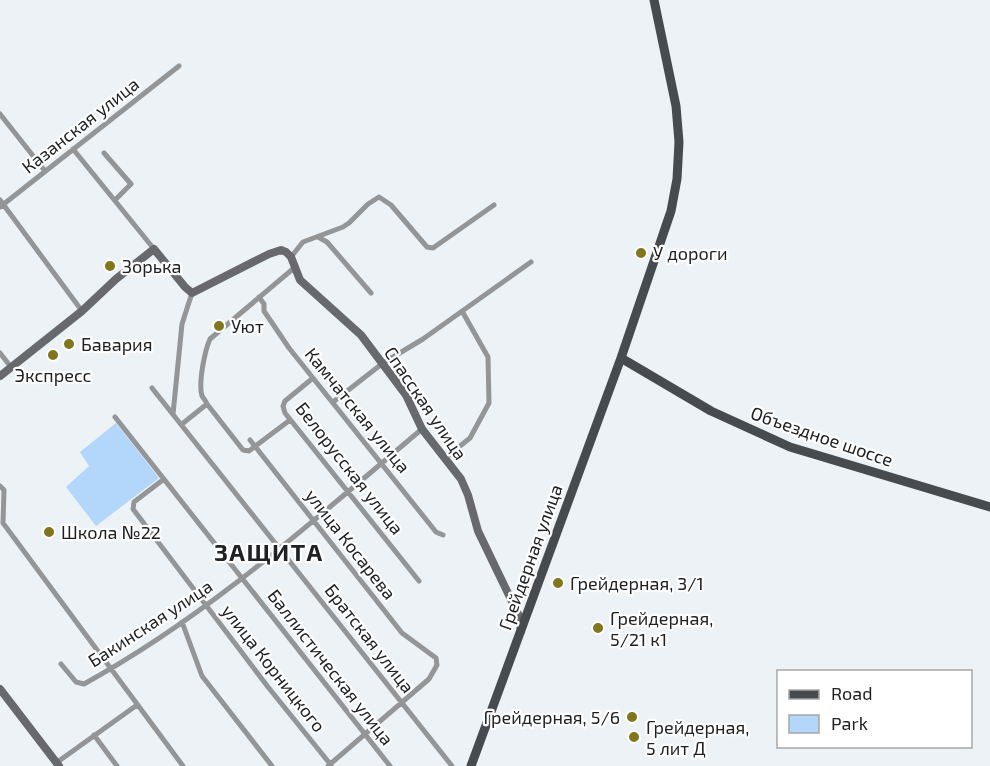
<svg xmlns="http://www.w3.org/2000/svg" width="990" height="766" font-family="'Exo 2',sans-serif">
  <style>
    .green { fill: #b3d7fa }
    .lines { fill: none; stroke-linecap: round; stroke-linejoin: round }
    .street { stroke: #939597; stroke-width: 5 }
    .secondary { stroke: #67696c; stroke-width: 8 }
    .primary { stroke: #484b4e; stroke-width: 9 }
    .poi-dot { fill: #81761a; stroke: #fff; stroke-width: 2 }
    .labels { text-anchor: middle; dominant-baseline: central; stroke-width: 4.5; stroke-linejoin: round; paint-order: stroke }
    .street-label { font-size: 18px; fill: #202123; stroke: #fff }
    .poi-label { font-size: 18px; fill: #202123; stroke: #fff; text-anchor: start }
    .district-label { font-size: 24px; font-weight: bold; letter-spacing: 1.5px; fill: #202123; stroke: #fff }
  </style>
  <rect width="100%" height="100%" fill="#edf2f7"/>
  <!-- green -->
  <path class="green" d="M116 423 159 478 96 526 66 487 89 466 80 452Z"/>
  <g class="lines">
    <!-- street -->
    <path class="street" d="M0 114 45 171
      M73 149 154 249
      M104 153 131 184 115 200
      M0 200 82 311
      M0 207 179 66
      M318 237 327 242 371 293
      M291 257 303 242 343 227 349 223 368 204 379 197 391 205 427 247 433 248 494 205
      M259 297 264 304V311L289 348 436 532 443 535
      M0 353 11 367
      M313 378 285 401 283 406 285 413 419 581
      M152 388 452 766
      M333 402 383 363 423 339 531 262
      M207 404 243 450 249 451 290 420
      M173 414 182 324 192 293
      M115 417 390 766
      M182 424 207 404C207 403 202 396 202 396 198 383 205 350 210 339L294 268
      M250 440 402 633 436 658 437 665 429 679 328 766
      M445 458 470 438 489 403 488 357 462 311
      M164 479 134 502 133 509 268 687 331 765
      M0 486 4 490 3 523 183 766
      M182 622 202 676 272 766
      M61 664 76 682 84 684C208 616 314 520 422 429
      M94 735 117 766
      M56 763 137 705"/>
    <!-- secondary -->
    <path class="secondary" d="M0 376 82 311 116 279 154 249 185 287 192 293 269 254 281 250 286 252 291 257 300 280 361 335 406 395 422 429 461 479 468 495 478 531 519 616 521 631
      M0 689 59 766"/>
    <!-- primary -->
    <path class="primary" d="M621 358 711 411 790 447 990 507
      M471 766 621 358 671 211 677 179 679 142 676 106 654 0"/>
  </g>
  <!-- markers -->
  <g class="poi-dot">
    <circle cx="641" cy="253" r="6"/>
    <circle cx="110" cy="266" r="6"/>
    <circle cx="219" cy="326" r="6"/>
    <circle cx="69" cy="344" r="6"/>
    <circle cx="53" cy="355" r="6"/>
    <circle cx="49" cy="532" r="6"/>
    <circle cx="558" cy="583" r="6"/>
    <circle cx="598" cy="628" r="6"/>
    <circle cx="632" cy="717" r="6"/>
    <circle cx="634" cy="737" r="6"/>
  </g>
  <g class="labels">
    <!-- street labels -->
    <g class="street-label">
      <text transform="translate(80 125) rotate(-38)">Казанская улица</text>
      <text transform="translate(426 403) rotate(56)">Спасская улица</text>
      <text transform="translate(358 410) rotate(51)">Камчатская улица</text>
      <text transform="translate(822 436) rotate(19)">Объездное шоссе</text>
      <text transform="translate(350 468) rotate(52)">Белорусская улица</text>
      <text transform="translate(351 544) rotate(52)">улица Косарева</text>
      <text transform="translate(530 557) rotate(-70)">Грейдерная улица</text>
      <text transform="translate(150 623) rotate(-33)">Бакинская улица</text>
      <text transform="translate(370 638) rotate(52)">Братская улица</text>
      <text transform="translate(331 667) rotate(52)">Баллистическая улица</text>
      <text transform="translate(274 668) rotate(52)">улица Корницкого</text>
    </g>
    <!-- poi labels -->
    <g class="poi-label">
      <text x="653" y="253">У дороги</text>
      <text x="122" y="266">Зорька</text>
      <text x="231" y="326">Уют</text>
      <text x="81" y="344">Бавария</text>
      <text x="53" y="375" text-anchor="middle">Экспресс</text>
      <text x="61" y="532">Школа №22</text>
      <text x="570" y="583">Грейдерная, 3/1</text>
      <text x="610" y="618">Грейдерная,<tspan x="610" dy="21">5/21 к1</tspan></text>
      <text x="620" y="717" text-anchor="end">Грейдерная, 5/6</text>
      <text x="646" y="727">Грейдерная,<tspan x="646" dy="21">5 лит Д</tspan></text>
    </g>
    <!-- district labels -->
    <g class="district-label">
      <text x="269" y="551">ЗАЩИТА</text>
    </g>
  </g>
  <!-- legend -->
  <rect x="777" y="670" width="195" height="78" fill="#ffffff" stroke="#a6a6a7" stroke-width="1.5"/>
  <rect x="789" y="690" width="30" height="9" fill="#484b4e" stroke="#a6a6a7" stroke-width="1.5"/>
  <text x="831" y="700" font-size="18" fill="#202123">Road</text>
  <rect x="789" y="715" width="30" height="18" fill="#b3d7fa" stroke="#a6a6a7" stroke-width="1.5"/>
  <text x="831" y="730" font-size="18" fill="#202123">Park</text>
</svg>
